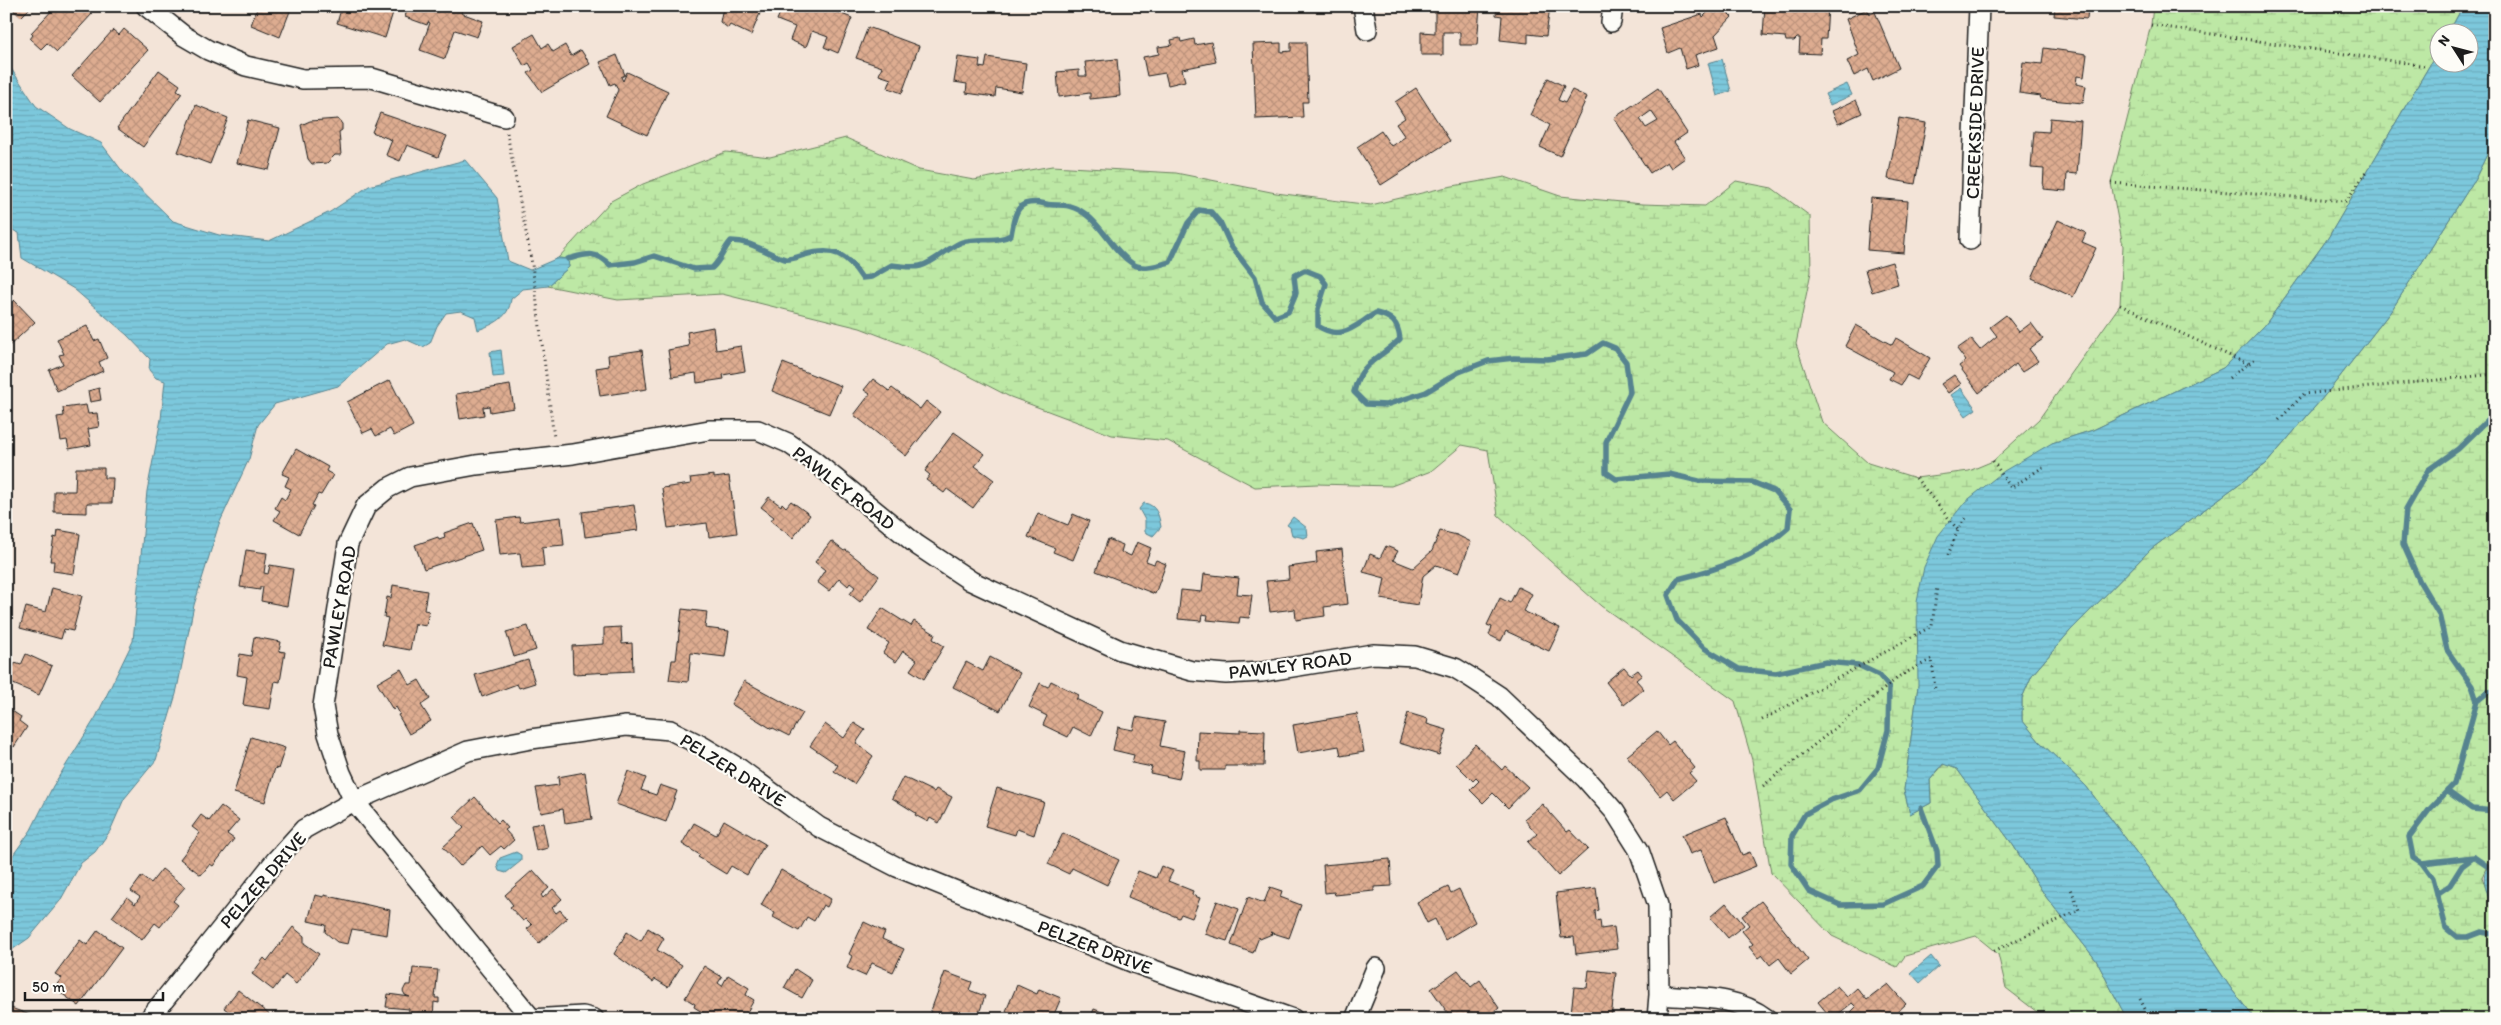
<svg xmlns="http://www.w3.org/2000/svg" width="2501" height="1025" font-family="Itim,sans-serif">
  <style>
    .wetland { fill: url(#wetland-marsh); stroke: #6c8260 }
    .water { fill: url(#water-rules); stroke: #56838f }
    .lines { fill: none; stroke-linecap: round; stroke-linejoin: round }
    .stream { stroke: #56838f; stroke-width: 5.5 }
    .building { fill: url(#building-cross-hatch); stroke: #1c1c1c; fill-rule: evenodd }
    .minor-casing { stroke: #1c1c1c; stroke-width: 22 }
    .path { stroke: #1c1c1c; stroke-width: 3; stroke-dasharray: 1 4; stroke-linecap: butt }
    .minor { stroke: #fdfcf7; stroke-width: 19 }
    .labels { text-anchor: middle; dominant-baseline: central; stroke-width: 4.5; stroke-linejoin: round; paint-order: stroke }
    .street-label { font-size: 19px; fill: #1c1c1c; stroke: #fdfcf7 }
  </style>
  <defs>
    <pattern id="wetland-marsh" width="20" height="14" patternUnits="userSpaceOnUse" patternTransform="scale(1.25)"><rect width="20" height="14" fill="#bde8a5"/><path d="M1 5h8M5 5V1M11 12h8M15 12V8" fill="none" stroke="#a2c68d"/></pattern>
    <pattern id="water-rules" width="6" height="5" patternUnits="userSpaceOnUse" patternTransform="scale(1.25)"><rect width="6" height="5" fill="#7cc8dc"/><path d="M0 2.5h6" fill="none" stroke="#6babbc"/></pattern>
    <pattern id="building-cross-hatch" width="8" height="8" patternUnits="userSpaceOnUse" patternTransform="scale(1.25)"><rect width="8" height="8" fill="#ddac90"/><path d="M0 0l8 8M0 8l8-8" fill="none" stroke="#bd937c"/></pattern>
  </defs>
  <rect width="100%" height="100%" fill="#f3e4d8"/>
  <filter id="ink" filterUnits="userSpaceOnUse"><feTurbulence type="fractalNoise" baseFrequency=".02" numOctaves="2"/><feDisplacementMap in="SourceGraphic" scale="10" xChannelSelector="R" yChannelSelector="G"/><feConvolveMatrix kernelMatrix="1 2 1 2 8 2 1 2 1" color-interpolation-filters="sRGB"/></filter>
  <g filter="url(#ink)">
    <!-- wetland -->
    <path class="wetland" d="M2153 6H2463L2449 32H2438V51L2328 238 2265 325 2223 368 2093 430 2052 443 1918 686 1904 790 1910 814 1931 803 1930 780 1944 764 1957 769 2013 845 2046 897 2096 960 2127 1019H2046L2006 988 1998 954 1976 936 1905 956 1897 967 1832 936 1771 873 1752 760 1735 701 1601 606 1498 515 1488 450 1462 445 1431 471 1391 486 1317 484 1255 487 1168 441 1112 435 1008 396 925 353 860 328 722 294 618 300 548 286 569 267 568 259 558 258 611 201 643 184 726 152 770 157 846 138 919 170 974 180 1052 166 1176 173 1276 193 1371 205 1447 187 1505 177 1560 196 1642 204 1705 206 1736 181 1772 188 1810 216 1811 272 1796 344 1822 422 1868 463 1916 478 1969 471 1993 461 2039 419 2120 305 2123 246 2111 183 2151 25Z
      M2495 138V860L2487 866 2482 877 2492 907 2495 905V1019H2255L2232 990 2170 897 2086 786 2039 741 2022 720V698L2032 675 2070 631 2151 549 2266 464 2331 388 2391 311 2475 179Z"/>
    <!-- water -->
    <path class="water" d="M2463 6H2495V138L2475 179 2391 311 2331 388 2266 464 2151 549 2070 631 2032 675 2022 698V720L2039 741 2086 786 2170 897 2232 990 2255 1019H2127L2096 960 2046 897 2013 845 1957 769 1943 764 1930 780 1931 803 1910 814 1904 790 1918 686 1917 602 1924 567 1938 536 1965 502 2004 471 2052 443 2093 430 2223 368 2265 325 2328 238 2438 51V62H2468V32H2449Z
      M1722 59 1731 91 1717 96 1708 63Z
      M6 61 36 106 70 129 101 143 123 172 173 221 219 235 269 241 330 212 369 186 465 160 497 198 508 261 530 270 558 258 568 259 569 267 548 286 523 289 511 299C509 318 494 324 478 330L475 317 461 311 446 313 437 326 430 343 423 347 405 339 387 344 338 386 275 404 258 425 249 459 219 524 194 605 176 694 156 760 124 799 110 831 95 852 81 863 60 901 29 938 6 954V865L31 830 53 786 96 717 133 641 147 491 161 419 165 381 156 378 149 370 150 359 127 335 74 289 22 258 19 233 6 227Z
      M1847 84 1852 95 1830 105 1825 94Z
      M501 350 504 376 493 377 490 352Z
      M1961 388 1976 409 1966 416 1951 395Z
      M1144 503C1157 505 1159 516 1161 527L1153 536 1145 532V520L1139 509Z
      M1293 517 1307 528 1308 536 1304 538 1292 535 1290 527 1287 525Z
      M516 852 521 855V861L506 873 499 871 497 865 500 858Z
      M2495 860V905L2492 908C2487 890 2476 873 2495 860Z
      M1931 956 1939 966 1920 983 1911 973Z"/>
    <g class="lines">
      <!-- stream -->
      <path class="stream" d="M568 259C587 254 595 250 610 265L635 262 654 256 694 269 712 268C721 260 723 250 731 241 753 241 765 253 785 259 791 260 798 257 804 255 834 247 846 253 862 278L871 277 892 265C919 269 923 268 945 252 950 249 956 244 962 242 978 237 997 243 1011 235 1015 210 1018 198 1046 204 1053 206 1061 204 1069 206 1098 213 1109 249 1133 264 1143 271 1159 265 1170 262L1188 223 1199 210 1211 212 1221 224 1231 246 1255 277 1262 302 1275 317 1288 312 1296 293 1294 276 1305 270 1320 276 1326 284 1318 309V326C1342 342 1355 325 1376 313 1392 317 1398 322 1400 339 1380 359 1360 362 1354 392L1366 404 1386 405 1426 392 1459 372 1488 361 1514 358 1547 359 1587 354 1603 343 1615 348 1626 362 1630 392 1606 442V472L1616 479 1669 474 1699 481 1752 482 1774 491 1790 509 1788 528C1756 557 1719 569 1678 579L1668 595 1677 620 1704 648 1739 669 1776 673 1826 662 1858 665 1879 675 1889 687 1888 730 1878 768 1860 790 1831 800 1805 814 1792 836 1791 864 1809 891 1840 905 1883 904 1923 886 1938 866 1937 851 1921 808
        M2477 701 2488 692 2495 691
        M2447 791 2472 809 2495 811
        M2422 863 2433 878 2446 928 2457 937H2468L2481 932 2493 934 2495 931
        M2487 866 2474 857 2422 863 2413 857 2409 837 2429 810 2454 784 2477 701 2472 686 2447 650 2439 614 2420 582 2403 544 2406 509 2428 470 2458 449 2495 413
        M2437 894 2450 885 2462 866 2474 857"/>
    </g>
    <!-- building -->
    <path class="building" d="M9 6H36L33 9 31 7 21 17Z
      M56 6H84L92 14 57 52 47 43 41 49 30 39 33 35 31 33Z
      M258 6H292L280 37 251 25Z
      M342 6H395L385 38 337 23Z
      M408 6H451L462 10 461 13 483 21 477 37 455 30 445 59 420 50 430 23 428 22 427 25 405 17Z
      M735 6H763L751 35 730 25 728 28 720 22 722 12 725 9 732 12Z
      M783 6H830L835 8 834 11 852 18 838 53 824 47 828 37 812 31 806 47 790 40 795 27 777 20Z
      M1435 6H1480L1477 45H1460V32H1443V55H1421V32L1435 33Z
      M1497 6H1550L1546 36 1528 34V43L1500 40 1502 16 1496 15Z
      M1714 6H1721L1732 17 1715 35 1719 47 1695 55 1698 65 1686 69 1680 48 1668 53 1660 28 1702 14 1703 17Z
      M1765 6H1828L1826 39H1821L1820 54 1799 53 1800 38H1797L1794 41H1786L1785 37 1763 35Z
      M2055 6H2099L2088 7 2087 19 2054 16Z
      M1867 9 1870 14 1875 12 1899 68 1873 81 1868 69 1854 76 1847 61 1859 55 1846 19Z
      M868 27 919 46 902 93 888 88 891 79 879 75 882 67 856 58Z
      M124 29 148 50 100 102 72 76 113 30 119 35Z
      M534 34 542 48 548 44 553 52 565 45 571 56 581 50 590 64 542 92 528 73 533 70 529 63 524 66 513 46Z
      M1180 38 1181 42 1194 39 1195 45 1211 42 1216 62 1182 69 1185 81 1168 85 1165 73 1147 76 1143 57 1159 54 1158 47 1172 45 1171 40Z
      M1291 42H1306L1308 102H1302L1303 117 1256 119 1253 44 1281 43V52L1291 51Z
      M2044 48 2087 54 2084 77 2077 76 2076 84 2086 86 2083 103 2040 99 2041 96 2019 93 2023 62 2042 64Z
      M617 55 625 75 621 77 623 81 627 72 668 91 647 135 606 116 618 90 615 83 610 85 600 62Z
      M958 57 980 60 979 67 985 68 987 57 1026 63 1022 92 996 88 995 97 966 93 967 84 954 82Z
      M1117 59 1120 96 1090 99V93L1059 97 1057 72 1079 70V76H1087L1085 62Z
      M159 70 180 85 177 90 182 93 143 147 117 128Z
      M1548 78 1564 86 1558 100 1565 103 1572 90 1587 97 1560 156 1540 147 1550 125 1530 115Z
      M1416 88 1450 141 1381 185 1357 147 1381 131 1391 146 1405 137 1396 124 1405 118 1395 102Z
      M1658 88 1687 133 1674 142 1685 158 1671 168 1667 162 1650 173 1614 118ZM1651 111 1658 121 1646 128 1640 119Z
      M1856 100 1862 113 1838 124 1832 111Z
      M196 105 228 118 210 164 178 152Z
      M380 113 447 136 438 157 407 145 400 161 386 155 392 140 372 132Z
      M1899 118 1926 123 1915 184 1888 179Z
      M2050 118 2081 121 2077 174 2067 173 2066 191 2043 189 2044 169 2031 168 2034 131 2049 132Z
      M338 119 342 124V130L339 132 341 155H335L327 163 312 164 308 159 301 125 310 121Z
      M248 120 280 128 269 170 237 163Z
      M1871 198 1908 201 1904 253 1867 250Z
      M2058 220 2086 233 2082 242 2096 248 2073 297 2032 278Z
      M1892 262 1898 284 1872 292 1865 270Z
      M14 300 35 322 6 349V304L8 306Z
      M2006 315 2019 332 2031 323 2043 339 2029 349 2038 361 2022 372 2016 364 1979 393 1959 366 1966 361 1957 349 1971 339 1980 350 1997 336 1990 327Z
      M1856 325 1892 345 1896 338 1930 358 1917 380 1907 375 1901 385 1889 379 1893 372 1845 346Z
      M87 326 94 341 99 339 107 358 99 362 103 371 57 391 49 370 63 364 59 355 64 354 57 339Z
      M713 327 716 350 741 346 745 371 723 375 724 379 697 383 696 373 672 377 668 350 689 346 687 332Z
      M642 350 647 389 600 396 596 368 609 366 608 355Z
      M783 363 841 386 829 414 772 391Z
      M1954 375 1961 384 1948 393 1941 384Z
      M873 379 889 391 892 388 920 409 926 401 940 412 906 456 854 415 870 394 864 390Z
      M390 380 413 426 394 436 390 429 376 436 372 429 363 433 347 402Z
      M510 385 514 408 490 412 489 406 483 407 484 415 460 419 456 394Z
      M99 388 101 400 90 402 88 391Z
      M86 405 88 414 97 413 99 427 88 429 91 445 69 449 67 440 61 441 57 417 64 416 63 408Z
      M954 432 985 454 975 466 994 480 973 508 947 489 944 493 926 480 930 475 925 471Z
      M296 449 328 467 326 471 333 475 321 495 318 494 312 505 314 506 299 534 274 520 280 511 275 508 281 497 285 500 291 489 285 486 289 477 282 474Z
      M76 468H104V478H113L112 503H87V513L54 512V491H75Z
      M714 475V478L729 476 737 533 709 537 707 523 668 528 662 488 691 484 690 478Z
      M769 497 781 506 782 503 786 507 791 501 810 515 793 538 771 521 774 517 761 507Z
      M634 505 638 530 585 537 582 512Z
      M1038 513 1068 525 1073 514 1089 521 1073 560 1053 552 1055 548 1028 537Z
      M519 517 520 522 561 517 564 545 542 547 544 566 522 568 520 553 500 555 496 520Z
      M473 523 482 550 424 569 415 545 438 537 439 540 445 538 444 533Z
      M58 530 80 534 74 574 53 571 54 561H50L54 537 57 538Z
      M1440 531 1457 535 1471 542 1459 573 1436 565 1423 576 1418 605 1381 599 1385 578 1363 572 1370 554 1380 558 1386 546 1398 551 1393 560 1413 568 1432 551Z
      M1108 539 1123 545 1121 552 1131 556 1137 542 1151 548 1146 561 1154 564 1156 560 1166 564 1155 594 1096 571Z
      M831 541 844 551 846 550 879 576 860 602 850 594 855 587 850 583 848 586 839 578 829 591 817 582 825 570 815 562Z
      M1342 549 1348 604 1324 607 1325 616 1296 620 1295 609 1270 612 1266 581 1289 579 1288 567 1317 563 1316 552Z
      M246 550 267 553 264 573 268 574 270 565 293 569 287 606 261 601 263 587H260V590L240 587Z
      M1204 574 1239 578 1237 594 1252 595 1249 618 1240 617 1239 623 1207 620 1208 615 1202 614 1201 621 1178 619 1181 590 1202 592Z
      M393 585 427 591 424 610 429 611 426 626 415 624 410 650 382 645 388 618 384 617 387 597 391 598Z
      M1518 587 1532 594 1523 611 1560 628 1549 651 1506 631 1501 641 1489 635 1492 627 1487 625 1500 598 1510 603Z
      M52 588 82 596 73 631 64 629 61 639 20 628 26 607 46 612Z
      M882 608 911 626 914 621 935 634 933 639 944 646 924 679 910 670 917 660 903 651 896 662 883 653 889 643 868 630Z
      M682 609 707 612 705 628 729 631 725 657 691 653 688 682 669 680 672 660H676Z
      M528 626 536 650 514 657 506 632Z
      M621 627 622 644 632 643 633 671 573 674 572 646 604 644V628Z
      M254 637 281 642 279 651 285 652 280 682 275 681 270 709 243 705 247 677 237 675 240 654 251 656Z
      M26 654 52 666 39 695 6 681 15 663 21 665Z
      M990 657 1020 673 1000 711 953 687 966 662 983 671Z
      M528 660 535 683 519 688 517 684 482 697 475 675Z
      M1624 667 1631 675 1638 670 1642 675 1636 680 1644 689 1624 705 1606 682Z
      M401 669 410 685 419 680 430 699 421 705 431 721 409 734 398 715 400 714 396 707 393 710 377 683Z
      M744 681 803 713 789 736 773 728 772 729 731 704Z
      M1051 681 1079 695 1076 699 1102 712 1091 736 1073 727 1068 737 1043 725 1047 716 1029 707 1040 683 1048 687Z
      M6 707 21 717 19 721 27 727 14 747 6 742Z
      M1408 713 1428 719 1427 724 1447 730 1439 755 1399 743Z
      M1357 714 1364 752 1341 756 1339 746 1298 753 1293 725Z
      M1136 717 1165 722 1160 746 1185 751 1179 779 1150 773 1152 767 1132 763 1134 755 1113 750 1118 727 1133 730Z
      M854 723 865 730 856 743 873 756 854 784 834 771 838 765 810 746 825 724 844 738Z
      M1240 730 1265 731 1264 766H1225V770H1200V761H1197L1198 731 1240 733Z
      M1657 731 1668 745 1673 741 1695 768 1689 773 1696 781 1674 799 1667 790 1660 796 1627 756Z
      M251 737 285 748 278 769 275 768 265 802 234 793Z
      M1475 744 1502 770 1505 766 1528 787 1508 808 1493 793 1483 803 1470 790 1479 781 1476 778 1473 781 1456 764Z
      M628 771 646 778 641 790 656 795 660 785 677 791 666 822 616 804Z
      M585 772 592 819 565 823 563 809 541 813 536 788 559 785 558 777Z
      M903 777 934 792 936 789 952 797 939 823 930 818 928 822 915 815 916 813 892 798Z
      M997 788 1044 802 1034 835 1017 829 1015 835 985 826Z
      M475 797 498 823 501 820 508 828 505 830 514 840 504 849 501 846 490 855 482 846 460 866 443 847 464 828 454 817Z
      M1542 804 1567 832 1570 830 1588 849 1558 876 1528 842 1537 834 1524 819Z
      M221 806 239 820 227 834 234 839 213 866 210 864 201 875 180 859 200 833 192 827 201 815 209 821Z
      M1726 817 1742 855 1750 852 1756 866 1714 883 1701 850 1690 854 1682 835Z
      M724 820 765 844 747 875 731 866 726 874 698 857 700 855 682 844 694 823 716 835Z
      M543 823 548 848 536 851 531 825Z
      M1063 833 1119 860 1107 885 1072 868 1069 874 1048 864Z
      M1390 859 1392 886 1374 887V891L1335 895 1334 892 1325 893 1323 865Z
      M1161 866 1173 871 1168 881 1193 891 1192 895 1200 898 1192 918 1181 914 1179 918 1128 897 1138 871 1156 878Z
      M162 869 185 887 173 901 178 905 160 927 155 923 142 940 112 917 127 897 135 904 140 897 131 891 142 876 151 883Z
      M533 870 549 888 541 895 543 898 553 889 562 899 552 908 556 913 560 910 567 918 539 943 527 929 532 925 526 919 523 921 510 907 513 905 505 895Z
      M781 870 831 899 827 907 823 905 814 921 807 917 799 931 773 917 775 913 761 905Z
      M1270 887 1282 891 1280 897 1301 905 1289 938 1270 932 1272 934 1260 939 1259 937 1253 953 1231 945 1248 897 1264 903Z
      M1448 887 1451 893 1459 889 1475 922 1445 940 1435 919 1427 923 1417 902Z
      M1596 888 1599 910 1595 911 1596 921 1600 920 1601 929 1614 927 1617 949 1576 954 1574 937 1561 938 1556 893Z
      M315 895 324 897V895L390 910 387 935 352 929 348 944 337 942 325 932 326 925 308 921Z
      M1217 901 1239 909 1227 941 1205 934Z
      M1761 901 1808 960 1791 974 1779 958 1770 965 1762 955 1758 958 1749 947 1753 944 1742 931 1749 925 1742 916Z
      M1726 903 1744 925 1728 938 1710 917Z
      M864 922 885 932 882 939 904 949 893 972 872 963 865 976 847 968 852 956 849 954Z
      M293 927 304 936V943L319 954 296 984 285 975 273 990 252 974 264 958 267 961Z
      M648 928 664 938 657 950 682 965 668 987 655 979 653 982 614 954 627 932 641 941Z
      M98 930 122 948 79 1006 54 988 62 978 55 974 80 940 87 945Z
      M704 966 722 977 718 983 722 986 728 975 749 988 746 995 754 1000 743 1019H713L694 1007 695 1004 685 998Z
      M413 968 438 970 435 998H439V1003L434 1002 433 1019H408L409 1009 386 1007 388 994 410 997 405 995 403 991 406 985H411Z
      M795 969 812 980 802 998 784 988Z
      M1458 970 1471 987 1480 980 1499 1008 1486 1019H1452L1431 989Z
      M1589 970 1616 973 1611 1019H1557L1558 1012 1571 1013 1574 987 1587 988Z
      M945 972 972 982 969 990 985 996 977 1019 951 1011 948 1019 929 1016Z
      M1888 984 1906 1004 1895 1014 1899 1019H1858L1851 1012 1856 1007 1852 1003 1832 1019 1818 1002 1837 986 1847 997 1857 988 1867 1000Z
      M1017 985 1037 994 1039 989 1061 998 1052 1019H1024L1006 1011Z
      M238 990 275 1019H230L233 1015 224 1008Z
      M11 1008 41 1019H8Z
      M1094 1009 1121 1019H1090Z"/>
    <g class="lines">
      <!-- minor casing -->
      <g class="minor-casing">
        <path id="minor" d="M146 6 184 36 208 50 246 66 303 79 372 78 504 117
          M1363 6 1367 30
          M1611 22 1613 6
          M1970 240 1979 6
          M1659 995C1698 998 1735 995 1767 1019
          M531 1018 354 801 341 773 328 734 323 706 348 544 366 506 388 488 410 477 476 465 573 454 709 430H758L788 443 814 461 917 545 971 581 1120 650 1192 671 1226 674 1262 672 1373 654 1415 656 1455 668 1470 677 1499 696 1585 778 1615 812 1639 850 1658 905 1659 995 1657 1019
          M149 1019 276 860 304 829 354 801 468 751 531 739 626 726 670 730 700 745 740 769 819 827 897 867 1134 963 1293 1019
          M530 1019 583 1016 594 1019
          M1355 1019 1376 968"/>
      </g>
      <!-- path -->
      <path class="path" d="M2151 25 2426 66
        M507 133 532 264 554 438
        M2111 183 2346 201 2368 170
        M2120 305 2248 364
        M2229 378 2255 359
        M2279 420 2304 394 2495 374
        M1993 461 2011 488 2043 467
        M1916 478 1958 530 1966 518
        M1948 555 1958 530
        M1762 720 1932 626 1937 587
        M1763 786 1900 676 1932 659 1935 690
        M1994 951 2079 910 2070 886
        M2140 999 2150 1019"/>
      <!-- minor -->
      <use href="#minor" class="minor"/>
    </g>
  </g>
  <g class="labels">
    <!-- street labels -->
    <g class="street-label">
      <text transform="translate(1975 123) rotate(-88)">CREEKSIDE DRIVE</text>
      <text transform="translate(844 488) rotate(38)">PAWLEY ROAD</text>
      <text transform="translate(339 607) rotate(-80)">PAWLEY ROAD</text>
      <text transform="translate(1290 665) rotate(-7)">PAWLEY ROAD</text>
      <text transform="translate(733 770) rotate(32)">PELZER DRIVE</text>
      <text transform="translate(263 880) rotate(-49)">PELZER DRIVE</text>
      <text transform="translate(1095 947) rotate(21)">PELZER DRIVE</text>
    </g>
  </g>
  <!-- margin -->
  <rect width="2501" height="1025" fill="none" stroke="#fdfcf7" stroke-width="25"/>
  <rect x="12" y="12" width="2476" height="1000" fill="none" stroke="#1c1c1c" stroke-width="2" filter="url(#ink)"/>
  <!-- north arrow -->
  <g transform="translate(2454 48) rotate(306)"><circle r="24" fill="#fdfcf7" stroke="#a3a29f"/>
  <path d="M0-4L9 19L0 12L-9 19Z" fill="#1c1c1c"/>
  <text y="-8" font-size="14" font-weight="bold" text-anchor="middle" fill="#1c1c1c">N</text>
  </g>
  <!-- scale -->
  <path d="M25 992v8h138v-8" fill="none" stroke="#1c1c1c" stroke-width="2.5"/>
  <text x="32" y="992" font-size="15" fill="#1c1c1c" stroke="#fdfcf7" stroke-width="4" paint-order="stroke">50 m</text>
</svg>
